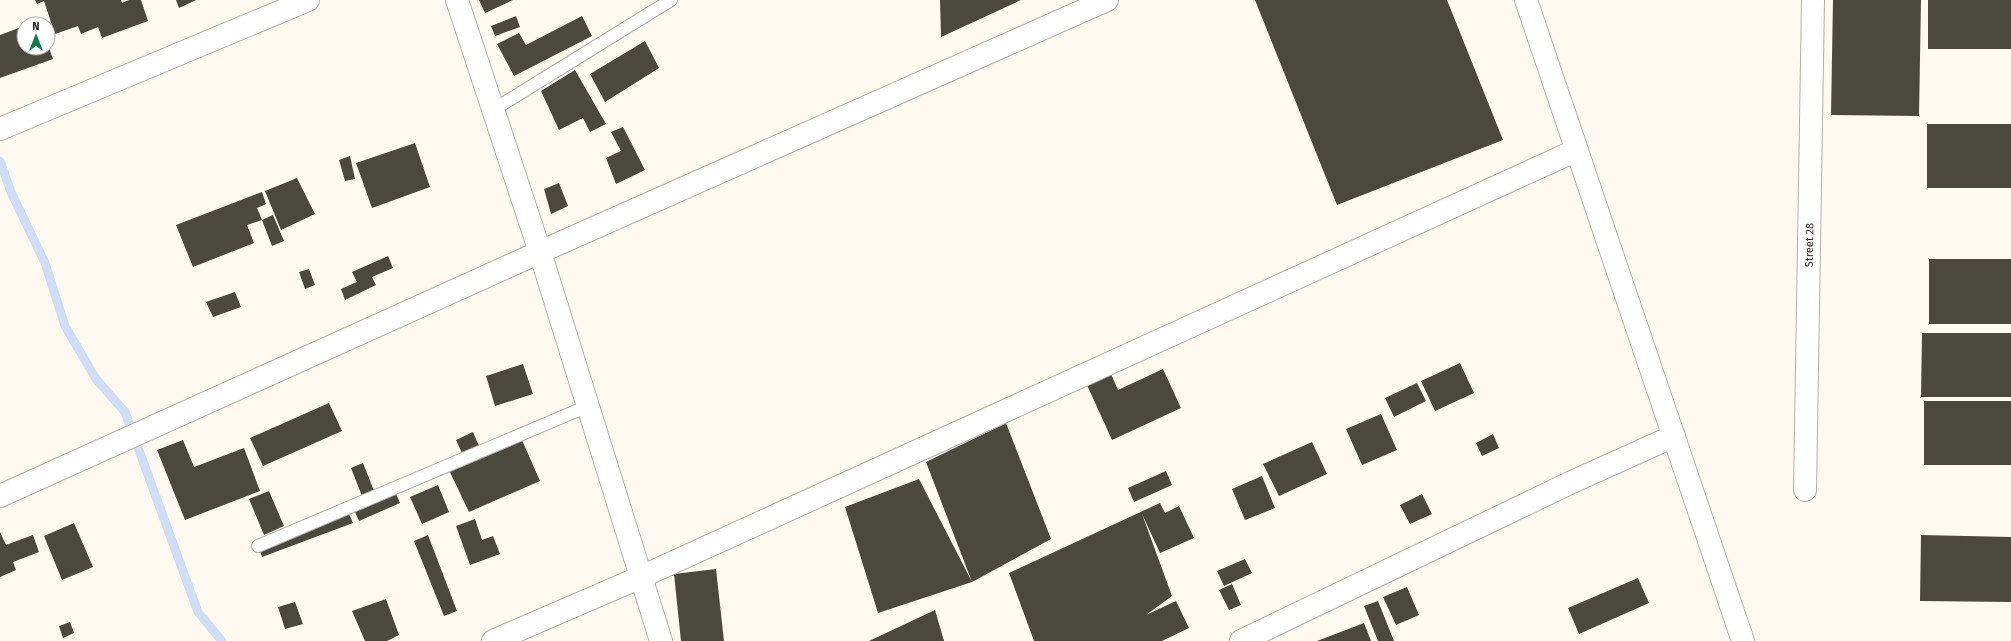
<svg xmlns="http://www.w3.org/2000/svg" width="2011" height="641" font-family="'Fira Sans',sans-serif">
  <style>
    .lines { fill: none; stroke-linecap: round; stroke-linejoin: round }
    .stream { stroke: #d0def5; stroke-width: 9 }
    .building { fill: #4b4840 }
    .service-casing { stroke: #b3afa7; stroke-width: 14 }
    .minor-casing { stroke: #b3afa7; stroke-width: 24 }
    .service { stroke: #fff; stroke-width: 12 }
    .minor { stroke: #fff; stroke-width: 22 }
    .labels { text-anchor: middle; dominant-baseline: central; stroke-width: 4; stroke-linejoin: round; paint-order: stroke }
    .street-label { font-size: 11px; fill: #262522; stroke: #fff }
  </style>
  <rect width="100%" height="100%" fill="#fef9f0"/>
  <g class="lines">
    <!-- stream -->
    <path class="stream" d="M0 161 11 192 45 263 65 326 96 379 125 412 198 612 222 641"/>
  </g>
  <!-- building -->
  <path class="building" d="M35 0H121L122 3 129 0H141L148 21 102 38 98 27 81 34 78 26 55 34 44 1 37 4Z
    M176 0H196L179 8Z
    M479 0H513L485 13Z
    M940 0H1021L941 37Z
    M1255 0H1447L1503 140 1337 205Z
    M1833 0H1921L1919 116 1831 115Z
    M1928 0H2011V49H1928Z
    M516 16 520 27 495 36 491 26Z
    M582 16 592 36 514 76 497 44 519 33 526 45Z
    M39 20 40 24H30Z
    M24 26V48H49L53 59 0 78V35Z
    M645 41 659 68 605 102 590 74Z
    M575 70 606 124 590 132 583 118 559 130 541 91Z
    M1927 124H2011V188H1927Z
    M623 127 645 170 616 184 606 158 621 151 611 132Z
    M415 143 430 187 372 208 356 163Z
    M350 156 355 179 345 181 339 160Z
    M297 178 315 214 281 230 265 191Z
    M559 183 568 206 551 214 544 189Z
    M262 192 266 204 257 208 262 220 247 225 254 243 193 267 176 225Z
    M273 215 284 241 272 246 262 220Z
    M388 256 393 268 372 277 376 285 345 300 341 289 357 282 352 272Z
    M1929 259H2011V324H1929Z
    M309 269 315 285 305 289 299 272Z
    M235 292 241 307 213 317 206 302Z
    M1922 333H2011V397H1921Z
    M1460 363 1474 393 1435 411 1421 381Z
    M523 364 533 394 495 406 486 376Z
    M1163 369 1181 408 1112 440 1087 385 1111 374 1118 390Z
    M1417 383 1426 401 1394 417 1385 398Z
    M1924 401H2011V465H1924Z
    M329 403 342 431 263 466 250 438Z
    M1381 414 1397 450 1362 465 1346 429Z
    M1006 423 1051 539 972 582 926 462Z
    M473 432 479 446 462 453 456 440Z
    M1493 434 1499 448 1482 456 1476 443Z
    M521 438 540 481 469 512 449 470Z
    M183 440 194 467 244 448 260 491 185 520 157 450Z
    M1312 442 1327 474 1279 496 1263 464Z
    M363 463 374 491 362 496 351 468Z
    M1166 471 1172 485 1134 502 1128 488Z
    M1262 476 1275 508 1245 520 1232 489Z
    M919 479 972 582 878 613 845 507Z
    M438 485 449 512 422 524 410 497Z
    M269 491 284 526 264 535 249 499Z
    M396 494 400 503 359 521 355 512Z
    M1422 494 1432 514 1410 524 1400 505Z
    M1160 503 1165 513 1179 506 1194 538 1160 553 1142 514 1172 596 1146 615 1176 601 1189 628 1162 641H1034L1009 573Z
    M349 514 353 523 262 557 259 548Z
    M475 519 482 540 493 536 500 554 470 565 456 526Z
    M74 523 93 567 62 580 44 536Z
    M0 532 6 545 33 535 39 552 13 562 16 570 0 577Z
    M428 535 457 611 444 616 414 541Z
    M1921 535 2011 537V602L1920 601Z
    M1245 559 1252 573 1224 586 1217 571Z
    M716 569 724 641H681L674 574Z
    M1638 578 1649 603 1579 634 1568 608Z
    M1232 584 1241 605 1229 610 1219 590Z
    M1407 587 1419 615 1396 625 1383 597Z
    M386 599 399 635 387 641H365L352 611Z
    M1378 601 1394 641H1378L1364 606Z
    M295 602 303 624 285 629 278 607Z
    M935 610 944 641H869Z
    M70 622 74 633 63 638 59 626Z
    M1364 623 1371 641H1317Z"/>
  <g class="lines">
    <!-- service casing -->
    <g class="service-casing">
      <path id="service" d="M493 110 671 0
        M258 546 588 406"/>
    </g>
    <!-- minor casing -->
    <g class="minor-casing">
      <g id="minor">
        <path d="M457 0 540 252 661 641"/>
        <path d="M1526 0 1743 641"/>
        <path d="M0 129 308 0"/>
        <path id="s1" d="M1805 490 1813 0"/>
        <path d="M0 496 540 252 1107 0"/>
        <path d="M493 641 641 577 1577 150"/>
        <path d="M1241 641 1572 482 1674 436"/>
      </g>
    </g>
    <!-- service -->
    <use href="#service" class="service"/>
    <!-- minor -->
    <use href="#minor" class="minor"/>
  </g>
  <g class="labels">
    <!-- street labels -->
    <g class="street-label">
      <text stroke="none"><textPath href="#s1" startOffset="245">Street 28</textPath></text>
    </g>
  </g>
  <!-- north arrow -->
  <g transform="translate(36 36)"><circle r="19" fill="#ffffff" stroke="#a8a8a7"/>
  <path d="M0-3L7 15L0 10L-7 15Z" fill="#0e7a54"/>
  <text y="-6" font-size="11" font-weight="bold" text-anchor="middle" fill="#262522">N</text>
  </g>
</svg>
